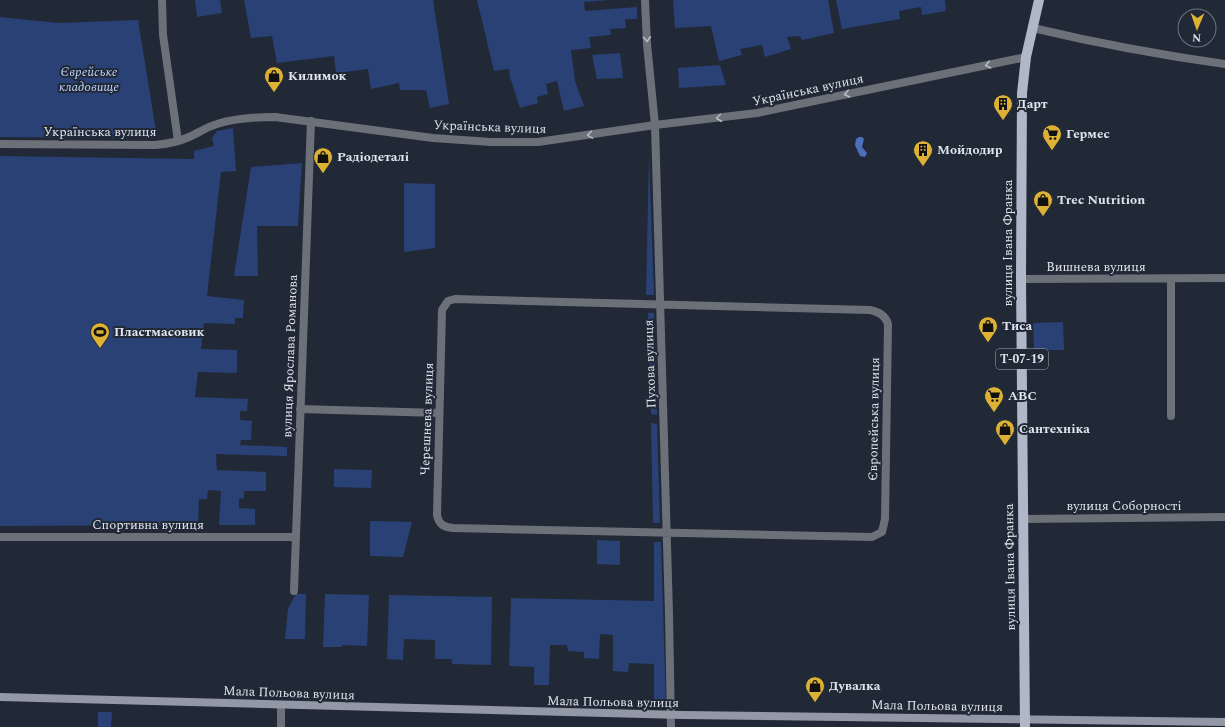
<svg xmlns="http://www.w3.org/2000/svg" width="1225" height="727" font-family="Spectral,serif">
  <style>
    .green { fill: #294175 }
    .water { fill: #4c6fb9 }
    .lines { fill: none; stroke-linecap: round; stroke-linejoin: round }
    .street { stroke: #6c7078; stroke-width: 8 }
    .secondary { stroke: #9298a5; stroke-width: 8 }
    .primary { stroke: #afb7c8; stroke-width: 10 }
    .oneway { stroke: #b7bcc5 }
    .labels { text-anchor: middle; dominant-baseline: central; stroke-width: 4; stroke-linejoin: round; paint-order: stroke }
    .shield { fill: #212937; stroke: #a7adb8; stroke-width: 1 }
    .shield-label { font-size: 12px; font-weight: bold; fill: #e0e5ef }
    .park-label { font-size: 13px; font-style: italic; fill: #c0d4fd; stroke: #212937 }
    .poi-label { font-size: 13px; font-weight: bold; fill: #e0e5ef; stroke: #212937; text-anchor: start }
    .street-label { font-size: 13px; fill: #e0e5ef; stroke: #212937 }
  </style>
  <rect width="100%" height="100%" fill="#212937"/>
  <!-- green -->
  <path class="green" d="M195 0H220L222 13 197 17Z
    M244 0H433L449 104 430 108 426 90H400L399 83 371 89 368 69 336 73 334 56 277 63 272 36 251 38Z
    M477 0H609L584 2 585 11 637 7V19H625L626 28 610 29 611 35 589 37 591 48 571 50 575 81 584 106 564 111 557 81 546 84 548 94 537 97 538 103 520 108 510 77 509 69 494 71Z
    M673 0H828L834 33 802 40 800 36 787 37 791 49 765 57 762 45 740 49 742 55 719 61 711 26 675 28Z
    M836 0H945L946 11 922 15 921 7 899 11 900 19 842 29Z
    M0 17 59 23 138 20 157 137 150 138 0 137Z
    M620 53 623 78 597 79 592 55Z
    M720 65 726 85 679 88 678 68Z
    M233 128 236 171 221 172 207 296 244 300 243 318H235V324L204 323 201 349 237 350V373L198 372 195 397 248 399 247 411H240V420L252 421 251 440H241L240 445 287 447V456L216 454 217 470 266 472V491H244V498L239 499V508L255 509V525H219L221 491 208 490 207 499H199L198 525 0 526V156L194 159V151L214 146 212 138 217 131Z
    M649 155 654 295H646Z
    M302 163 298 226H257L258 276H234L251 167Z
    M404 183 435 184V248L404 252Z
    M648 313H654L657 415 651 414 650 385H653V377L650 376Z
    M1063 322 1064 350H1034L1033 323Z
    M651 423 657 424 660 523H653Z
    M334 469 372 470 371 488 334 487Z
    M370 521 412 522 403 557 370 556Z
    M597 540 620 541V565L597 564Z
    M654 542H661L666 706H654V664L629 663 628 672 613 671V635L600 634 599 659 584 658V652L568 651 567 645H550L549 685H534V667L509 666 511 598 654 601Z
    M296 594H306L305 639H285L288 608Z
    M325 594 369 595 367 646 342 645V647H323Z
    M389 595 492 597 491 665 452 664V659H435V640L404 639 403 660 387 659Z
    M98 712H112L111 727H98Z"/>
  <!-- water -->
  <path class="water" d="M859 137H862L864 139 862 147 867 153 865 157 860 156 855 145 856 139Z"/>
  <g class="lines">
    <!-- street -->
    <path class="street" d="M162 0 163 35 178 141
      M645 0 647 44 655 125 669 614 671 727
      M1033 28C1096 43 1160 55 1225 64
      M0 144 155 145C167 144 178 142 189 137 198 133 207 127 217 124 235 118 256 117 275 117L433 138 491 142H538L655 125 757 113 1026 57
      M1021 279 1225 278
      M1171 279V416
      M455 299 870 310C879 312 885 315 888 324L885 519 882 532 872 537 453 528C444 527 439 525 437 515L442 310 448 301Z
      M300 409 439 413
      M1023 519 1225 517
      M0 537H296
      M294 591 311 121
      M281 705V727"/>
    <!-- secondary -->
    <path class="secondary" d="M0 697 683 715 1225 722"/>
    <!-- primary -->
    <path class="primary" d="M1025 727 1021 279 1022 93 1026 57 1039 0"/>
  </g>
  <!-- one-way arrows -->
  <defs><path id="oneway-chevron" d="M-2-3.5L2.5 0L-2 3.5" fill="none" stroke-width="1.6" stroke-linecap="round" stroke-linejoin="round"/></defs>
  <g class="oneway">
    <use href="#oneway-chevron" transform="translate(647 39) rotate(86)"/>
    <use href="#oneway-chevron" transform="translate(988 65) rotate(168)"/>
    <use href="#oneway-chevron" transform="translate(847 94) rotate(168)"/>
    <use href="#oneway-chevron" transform="translate(719 118) rotate(173)"/>
    <use href="#oneway-chevron" transform="translate(590 135) rotate(171)"/>
  </g>
  <!-- icons -->
  <defs>
    <g id="shop-pin" transform="scale(1)"><path d="M0 17L-7.5 6A9.5 9.5 0 1 1 7.5 6Z" fill="#ddb133" stroke="#212937"/><path d="M-5-2.5h2.3a2.7 3.5 0 0 1 5.4 0H5L5.5 6h-11ZM-1.5-2.5h3a1.5 2.3 0 0 0-3 0Z" fill="#111"/></g>
    <g id="building-pin" transform="scale(1)"><path d="M0 17L-7.5 6A9.5 9.5 0 1 1 7.5 6Z" fill="#ddb133" stroke="#212937"/><path d="M-4-6H4V6H1V3H-1V6H-4ZM-2.5-4.3h1.7v1.8h-1.7ZM.8-4.3h1.7v1.8H.8ZM-2.5-1h1.7V.8h-1.7ZM.8-1h1.7V.8H.8Z" fill="#111"/></g>
    <g id="supermarket-pin" transform="scale(1)"><path d="M0 17L-7.5 6A9.5 9.5 0 1 1 7.5 6Z" fill="#ddb133" stroke="#212937"/><path d="M-6-5.5h2.5l.6 2H6L4.5 2H-2.5L-4.4-4H-6ZM-1.5 3.2a1.3 1.3 0 1 0 .1 0ZM3 3.2a1.3 1.3 0 1 0 .1 0Z" fill="#111"/></g>
    <g id="stadium-pin" transform="scale(1)"><path d="M0 17L-7.5 6A9.5 9.5 0 1 1 7.5 6Z" fill="#ddb133" stroke="#212937"/><path d="M0-5a6.5 5 0 1 0 0 10a6.5 5 0 1 0 0-10ZM-3.5-1.8h7v3.6h-7Z" fill="#111"/></g>
  </defs>
  <g fill-rule="evenodd">
    <use href="#shop-pin" x="274" y="76"/>
    <use href="#building-pin" x="1003" y="104"/>
    <use href="#supermarket-pin" x="1052" y="134"/>
    <use href="#building-pin" x="923" y="150"/>
    <use href="#shop-pin" x="323" y="157"/>
    <use href="#shop-pin" x="1043" y="200"/>
    <use href="#shop-pin" x="988" y="326"/>
    <use href="#stadium-pin" x="100" y="332"/>
    <use href="#supermarket-pin" x="994" y="396"/>
    <use href="#shop-pin" x="1005" y="429"/>
    <use href="#shop-pin" x="815" y="686"/>
  </g>
  <g class="labels">
    <!-- shield labels -->
    <rect class="shield" x="996" y="349" width="52" height="20" rx="3"/>
    <g class="shield-label">
      <text x="1022" y="359">Т-07-19</text>
    </g>
    <!-- park labels -->
    <g class="park-label">
      <text x="89" y="72">Єврейське<tspan x="89" dy="15">кладовище</tspan></text>
    </g>
    <!-- poi labels -->
    <g class="poi-label">
      <text x="288" y="76">Килимок</text>
      <text x="1017" y="104">Дарт</text>
      <text x="1066" y="134">Гермес</text>
      <text x="937" y="150">Мойдодир</text>
      <text x="337" y="157">Радіодеталі</text>
      <text x="1057" y="200">Trec Nutrition</text>
      <text x="1002" y="326">Тиса</text>
      <text x="114" y="332">Пластмасовик</text>
      <text x="1008" y="396">ABC</text>
      <text x="1019" y="429">Сантехніка</text>
      <text x="829" y="686">Дувалка</text>
    </g>
    <!-- street labels -->
    <g class="street-label">
      <text transform="translate(808 90) rotate(-12)">Українська вулиця</text>
      <text transform="translate(490 127) rotate(2)">Українська вулиця</text>
      <text x="100" y="132">Українська вулиця</text>
      <text transform="translate(1008 243) rotate(-90)">вулиця Івана Франка</text>
      <text x="1096" y="267">Вишнева вулиця</text>
      <text transform="translate(290 356) rotate(-88)">вулиця Ярослава Романова</text>
      <text transform="translate(650 364) rotate(-92)">Пухова вулиця</text>
      <text transform="translate(427 419) rotate(-88)">Черешнева вулиця</text>
      <text transform="translate(874 419) rotate(-89)">Європейська вулиця</text>
      <text x="1124" y="506">вулиця Соборності</text>
      <text x="148" y="525">Спортивна вулиця</text>
      <text transform="translate(1010 567) rotate(-91)">вулиця Івана Франка</text>
      <text transform="translate(289 693) rotate(2)">Мала Польова вулиця</text>
      <text transform="translate(613 702) rotate(1)">Мала Польова вулиця</text>
      <text transform="translate(937 706) rotate(1)">Мала Польова вулиця</text>
    </g>
  </g>
  <!-- north arrow -->
  <g transform="translate(1197 28) rotate(182)"><circle r="19" fill="#212937" stroke="#6d7481"/>
  <path d="M0-3L7 15L0 10L-7 15Z" fill="#ddb133"/>
  <text y="-6" font-size="11" font-weight="bold" text-anchor="middle" fill="#e0e5ef">N</text>
  </g>
</svg>
